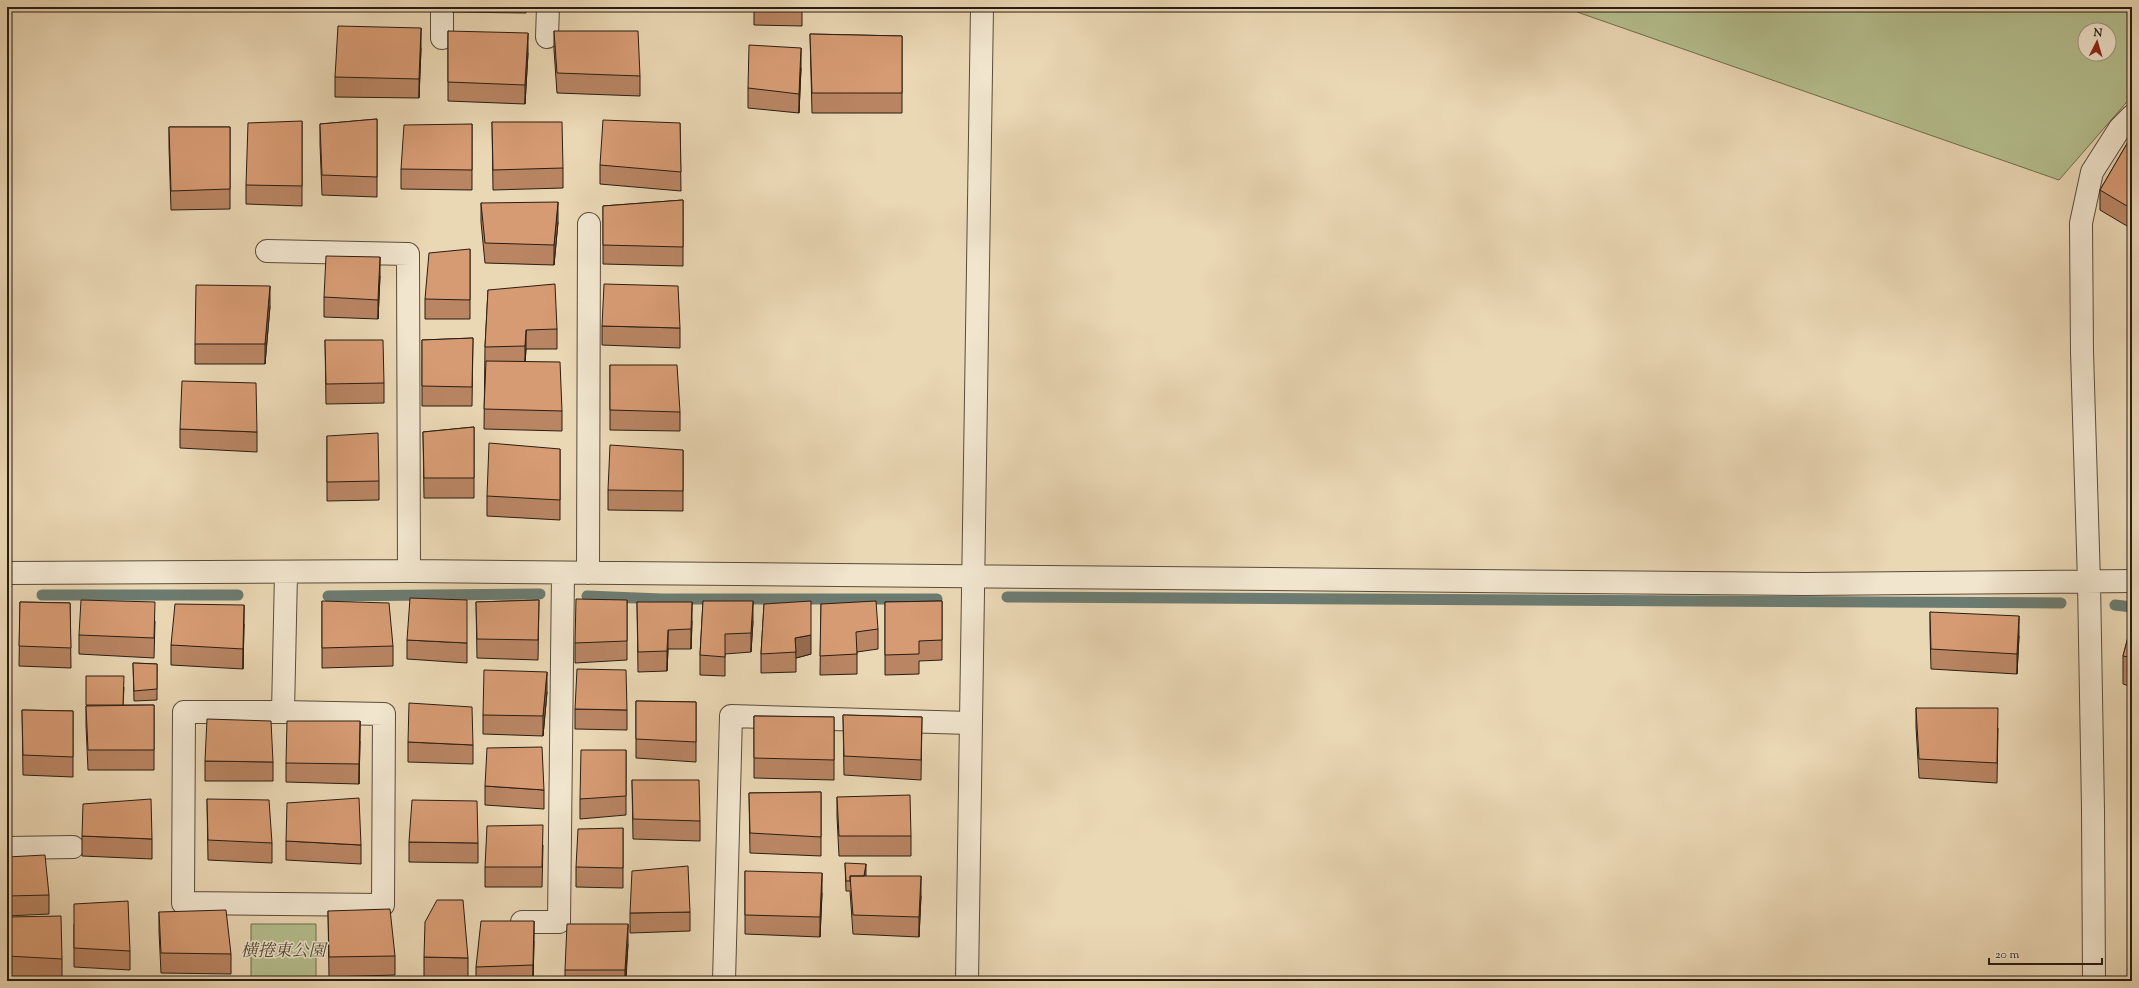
<svg xmlns="http://www.w3.org/2000/svg" width="2139" height="988" font-family="'Sorts Mill Goudy','Noto Serif JP',serif">
  <style>
    .green { fill: #b5bf8f; stroke: #706e51; fill-rule: evenodd }
    .lines { fill: none; stroke-linecap: round; stroke-linejoin: round }
    .stream { stroke: #6c7b71; stroke-width: 11 }
    .minor-casing { stroke: #5a4c3b; stroke-width: 24 }
    .minor { stroke: #f1e5ce; stroke-width: 22 }
    .wall { fill: #b98563; stroke: #2a1d13 }
    .shaded-wall { fill: #966c50; stroke: #2a1d13 }
    .building { fill: #d79b73; stroke: #2a1d13 }
    .labels { text-anchor: middle; dominant-baseline: central; stroke-width: 3; stroke-linejoin: round; paint-order: stroke }
    .park-label { font-size: 17px; font-style: italic; fill: #544e38; stroke: #f1e5ce }
  </style>
  <rect width="100%" height="100%" fill="#ead7b4"/>
  <filter id="stains"><feTurbulence type="fractalNoise" baseFrequency=".005" numOctaves="4"/><feColorMatrix values="0 0 0 0 .2 0 0 0 0 .09 0 0 0 0 .02 0 0 0 .5 -.17"/></filter>
  <radialGradient id="worn" r=".72"><stop offset=".6" stop-color="#630" stop-opacity="0"/><stop offset="1" stop-color="#630" stop-opacity=".3"/></radialGradient>
  <!-- green -->
  <path class="green" d="M1579 7H2132V96L2059 180 1577 12ZM2085 30H2109V54H2085Z
    M251 924H316V981H251Z"/>
  <g class="lines">
    <!-- stream -->
    <path class="stream" d="M42 595H238
      M328 596 540 594
      M587 596 661 599H937
      M1007 597 2061 603
      M2115 605 2132 607"/>
    <!-- minor casing -->
    <g class="minor-casing">
      <path id="minor" d="M442 7V38
        M547 37 548 7
        M267 251 408 254 409 571
        M7 573 409 571 1805 584 2132 581
        M588 573 589 224
        M283 712H184L183 903 383 905 384 714 283 712 286 573
        M7 848 73 847
        M522 922H559L563 573
        M724 981 731 716 970 723
        M967 981 982 7
        M2094 981 2093 810 2089 582 2082 352 2081 223 2092 172 2120 128 2132 116"/>
    </g>
    <!-- minor -->
    <use href="#minor" class="minor"/>
  </g>
  <!-- wall -->
  <path class="wall" d="M452 7H526V13L452 12Z
    M564 7H629V11L564 9Z
    M754 7H802V26L754 25Z
    M448 31 528 53 525 104 448 101Z
    M554 31 640 76V96L557 93 554 50Z
    M810 34 902 36V113H812Z
    M421 48 419 98 335 97V77Z
    M801 68 799 113 748 108V88Z
    M377 119V197L322 195 320 144V124Z
    M302 121V206L246 204V185Z
    M492 122 563 168V188L493 190Z
    M680 123 681 191 600 184V165Z
    M472 124V190L401 189V169Z
    M169 127H230V209L171 210 169 147Z
    M2132 135V229L2100 210V190Z
    M683 200V266L603 264V206Z
    M481 203 558 222 554 265 485 263 481 222Z
    M470 249V319H425V299Z
    M380 276 378 319 324 317V297Z
    M488 290 557 329V349H526L525 361 562 411V431L484 429 485 347Z
    M270 306 265 364H195V344Z
    M602 326 680 328V348L602 345Z
    M473 338 472 406H422V340Z
    M325 340 384 383V403L326 404Z
    M610 365 680 412V431L610 430Z
    M474 427V498H424L423 432Z
    M180 429 257 432V452L180 448Z
    M327 436 379 481V500L327 501Z
    M560 449V520L487 516V496Z
    M683 450V511L608 510V490Z
    M539 600 538 660 477 658 476 602Z
    M627 600V660L575 663V643Z
    M322 601 393 646V666L322 668Z
    M703 601 753 621 751 652 725 654V676L700 675V655Z
    M942 601V660L919 661V674L885 675V602Z
    M20 602 70 603 71 668 19 666Z
    M637 602 692 621 691 649H668L667 671 638 672Z
    M764 604 811 654 796 658V672L761 673V654Z
    M821 604 878 629V649L857 652V674L820 675Z
    M1930 612 2019 636 2017 674 1931 669 1930 632Z
    M155 621 154 658 79 654V635Z
    M2132 622V687L2123 684V656Z
    M244 624 243 669 171 665V645Z
    M407 640 467 643V663L407 659Z
    M133 663 157 664V700L134 701Z
    M124 687 123 705H154V770H88L86 725V706Z
    M547 692 543 736 483 734V715Z
    M636 701 696 702V762L636 758Z
    M1916 708 1998 728 1997 783 1919 778 1916 727Z
    M575 709 627 710V730L575 729Z
    M22 710 73 711V777L23 775Z
    M843 715 922 717 921 780 844 775Z
    M754 716 834 717V780L754 778Z
    M360 741 359 784 286 782V763Z
    M408 742 473 745V764L408 762Z
    M626 750V815L580 819V799Z
    M205 761 273 762V781H205Z
    M632 780 700 821V841L633 839Z
    M485 786 544 790V809L485 805Z
    M821 792V856L750 853 749 793Z
    M837 797 911 836V856H839L837 817Z
    M207 799 272 843V863L208 860Z
    M623 828V888L576 887V867Z
    M82 836 152 839V859L82 856Z
    M286 841 361 845V864L286 860Z
    M409 842 478 843V863L409 862Z
    M543 845 542 887H485V867Z
    M7 857 49 895V914L7 916Z
    M845 863 866 876 921 896 919 937 853 934 850 891H846Z
    M745 871 822 893 820 937 745 934Z
    M328 911 395 956V975L329 977Z
    M159 912 231 954V974L161 973 159 931Z
    M690 912V931L630 933V913Z
    M7 917 62 959V979L7 976Z
    M74 924 130 951V970L74 967Z
    M534 941 533 981H476V967Z
    M628 944 626 981H565V970Z
    M424 957 468 958V977H424Z"/>
  <!-- shaded-wall -->
  <path class="shaded-wall" d="M421 28V48L419 98V79Z
    M528 33V53L525 104V85Z
    M801 48V68L799 113V94Z
    M558 202V222L554 265V245Z
    M380 257V276L378 319V300Z
    M270 286V306L265 364V344Z
    M526 330V349L525 366V346Z
    M753 601V621L751 652V633Z
    M692 602V621L691 649V629Z
    M244 605V624L243 669V649Z
    M2019 616V636L2017 674V654Z
    M668 630V649L667 671V651Z
    M811 635V654L796 658 795 638Z
    M547 672V692L543 736V716Z
    M360 721V741L359 784V764Z
    M866 864V875L863 891V881Z
    M822 873V893L820 937V917Z
    M921 876V896L919 937V917Z
    M534 921V941L533 981V965Z
    M628 924V944L625 981V970Z"/>
  <!-- building -->
  <path class="building" d="M338 26 421 28 419 79 335 77Z
    M448 31 528 33 525 85 448 82Z
    M554 31H638L640 76 557 73Z
    M810 34 902 36V93H812Z
    M749 45 801 48 799 94 748 88Z
    M377 119V177L322 175 320 124Z
    M603 120 680 123 681 172 600 165Z
    M302 121V186L246 185 248 123Z
    M492 122H562L563 168 493 170Z
    M472 124V170L401 169 404 125Z
    M169 127H230V189L171 191Z
    M2132 135V209L2100 190Z
    M683 200V247L603 245V206Z
    M558 202 554 245 485 243 481 203Z
    M470 249V300L425 299 429 253Z
    M326 256 380 257 378 300 324 297Z
    M555 284 557 329 526 330 525 346 485 347 488 290Z
    M604 284 678 286 680 328 602 326Z
    M196 285 270 286 265 344H195Z
    M473 338 472 387 422 386V340Z
    M325 340H383L384 383 326 384Z
    M486 361 560 362 562 411 484 409Z
    M610 365H677L680 412 610 410Z
    M182 381 256 383 257 432 180 429Z
    M474 427V478H424L423 432Z
    M378 433 379 481 327 482V436Z
    M489 443 560 449V500L487 496Z
    M610 445 683 450V491L608 490Z
    M410 598 467 600V643L407 640Z
    M576 599 627 600V641L575 643Z
    M81 600 155 602 154 638 79 635Z
    M539 600 538 640 477 639 476 602Z
    M322 601 389 603 393 646 322 648Z
    M703 601H753L751 633 725 634V657L700 655Z
    M811 601V635L795 638 796 652 761 654 764 604Z
    M876 601 878 629 856 632 857 654 820 656 821 604Z
    M942 601V640L919 641V654L885 655V602Z
    M20 602 70 603 71 648 19 646Z
    M637 602H692L691 629 668 630 667 651 638 652Z
    M175 604 244 605 243 649 171 645Z
    M1930 612 2019 616 2017 654 1931 649Z
    M2132 622V658L2123 656Z
    M133 663 157 664V689L134 691Z
    M577 669 626 670 627 710 575 709Z
    M484 670 547 672 543 716 483 715Z
    M86 676H124L123 705H86Z
    M636 701 696 702V742L636 739Z
    M409 703 472 707 473 745 408 742Z
    M154 705V750H88L86 706Z
    M1916 708H1998L1997 763 1919 759Z
    M22 710 73 711V757L23 755Z
    M843 715 922 717 921 760 844 756Z
    M754 716 834 717V760L754 758Z
    M207 719 271 721 273 762 205 761Z
    M287 721H360L359 764 286 763Z
    M542 747 544 790 485 786 487 748Z
    M581 750H626V796L580 799Z
    M632 780H699L700 821 633 819Z
    M821 792V837L750 833 749 793Z
    M910 795 911 836H839L837 797Z
    M359 798 361 845 286 841 287 803Z
    M151 799 152 839 82 836 83 804Z
    M207 799 269 800 272 843 208 840Z
    M412 800 477 801 478 843 409 842Z
    M543 825 542 867H485L487 826Z
    M623 828V868L576 867 578 829Z
    M45 855 49 895 7 896V857Z
    M845 863 866 864 864 876H850V881H846Z
    M688 866 690 912 630 913 632 871Z
    M745 871 822 873 820 917 745 915Z
    M850 876H921L919 917 853 915Z
    M437 900H463L468 958 424 957 425 922Z
    M128 901 130 951 74 948V904Z
    M390 909 395 956 329 957 328 911Z
    M226 910 231 954 161 953 159 912Z
    M61 916 62 959 7 956V917Z
    M481 921H534L533 965 476 967Z
    M567 924H628L625 970H565Z"/>
  <g class="labels">
    <!-- park labels -->
    <g class="park-label">
      <text x="283" y="952">横捲東公園</text>
    </g>
  </g>
  <!-- margin -->
  <rect width="2139" height="988" fill="none" stroke="#ead7b4" stroke-width="24"/>
  <rect x="8" y="8" width="2123" height="972" fill="none" stroke="#2a1d13" stroke-width="2"/>
  <rect x="12" y="12" width="2115" height="964" fill="none" stroke="#2a1d13"/>
  <!-- north arrow -->
  <g transform="translate(2097 42) rotate(5)"><circle r="19" fill="#f1e5ce" stroke="#a19583"/>
  <path d="M0-3L7 15L0 10L-7 15Z" fill="#8f2418"/>
  <text y="-6" font-size="11" font-weight="bold" text-anchor="middle" fill="#2a1d13">N</text>
  </g>
  <!-- scale -->
  <path d="M1989 958v6h113v-6" fill="none" stroke="#2a1d13" stroke-width="2"/>
  <text x="1995" y="958" font-size="12" fill="#2a1d13" stroke="#f1e5ce" stroke-width="3" paint-order="stroke">20 m</text>
  <rect width="100%" height="100%" filter="url(#stains)"/>
  <rect width="100%" height="100%" fill="url(#worn)"/>
</svg>
